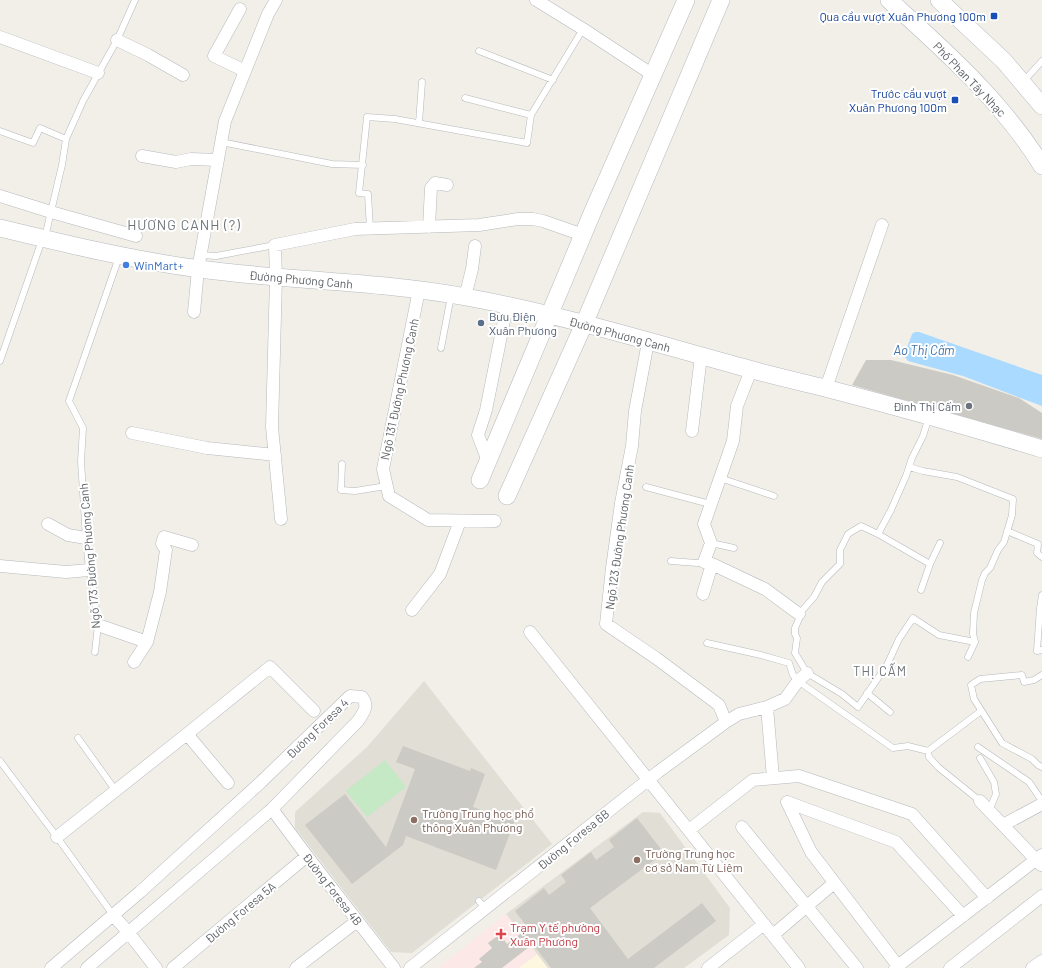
<svg xmlns="http://www.w3.org/2000/svg" width="1042" height="968" font-family="Barlow,sans-serif">
  <style>
    .commercial { fill: #fef7e0 }
    .education { fill: #e1ded6 }
    .medical { fill: #fce8e6 }
    .green { fill: #c5e8c5 }
    .water { fill: #aadaff }
    .building { fill: #cccac5 }
    .lines { fill: none; stroke-linecap: round; stroke-linejoin: round }
    .lane-casing { stroke: #b5b8bc; stroke-width: 7 }
    .street-casing { stroke: #b5b8bc; stroke-width: 13 }
    .secondary-casing { stroke: #b6babf; stroke-width: 18 }
    .lane { stroke: #fff; stroke-width: 6 }
    .street { stroke: #fff; stroke-width: 12 }
    .secondary { stroke: #fff; stroke-width: 17 }
    .transit-dot { fill: #1a4fb4; stroke: #fff; stroke-width: 1.5 }
    .shop-dot { fill: #3f7fe0; stroke: #fff; stroke-width: 1.5 }
    .service-dot { fill: #5c6f8a; stroke: #fff; stroke-width: 1.5 }
    .worship-dot { fill: #6b7280; stroke: #fff; stroke-width: 1.5 }
    .education-dot { fill: #8d6e63; stroke: #fff; stroke-width: 1.5 }
    .health-dot { fill: #e0444e; stroke: #fff; stroke-width: 1.5 }
    .labels { text-anchor: middle; dominant-baseline: central; stroke-width: 4; stroke-linejoin: round; paint-order: stroke }
    .transit-label { font-size: 12px; fill: #164399; stroke: #fff; text-anchor: end }
    .street-label { font-size: 12px; fill: #5f6368; stroke: #fff }
    .shop-label { font-size: 12px; fill: #366cbe; stroke: #fff; text-anchor: start }
    .service-label { font-size: 12px; fill: #4e5e75; stroke: #fff; text-anchor: start }
    .worship-label { font-size: 12px; fill: #5b616d; stroke: #fff; text-anchor: end }
    .education-label { font-size: 12px; fill: #785e54; stroke: #fff; text-anchor: start }
    .health-label { font-size: 12px; fill: #be3a42; stroke: #fff; text-anchor: start }
    .water-label { font-size: 13px; font-style: italic; fill: #4174aa; stroke: #fff }
    .neighbourhood-label { font-size: 13px; letter-spacing: 1px; fill: #70757a; stroke: #fff }
    .quarter-label { font-size: 14px; letter-spacing: 1px; fill: #70757a; stroke: #fff }
  </style>
  <rect width="100%" height="100%" fill="#f1efe8"/>
  <!-- commercial -->
  <path class="commercial" d="M537 954 548 968H519Z"/>
  <!-- education -->
  <path class="education" d="M424 681 552 844 412 953 391 952 295 828V812L367 747Z
    M643 812 660 813 730 908 729 935 684 968H548L506 914Z"/>
  <!-- medical -->
  <path class="medical" d="M506 914 537 954 519 968H438Z"/>
  <!-- green -->
  <path class="green" d="M385 760 406 787 367 817 346 791Z"/>
  <!-- water -->
  <path class="water" d="M915 332H919L1042 375V406L963 376 908 361 904 356 912 334Z"/>
  <!-- building -->
  <path class="building" d="M866 360H891L953 375 1019 398 1042 413V439L852 385Z
    M403 746 470 771 471 768 485 774 473 807 500 817 501 815 515 820 496 870 406 836 403 845 352 884 305 825 345 794 386 847 415 769 396 762Z
    M637 818 664 853 590 908 628 959 702 903 716 921 654 968H551L533 944 502 968H474L482 962 479 959 492 948 488 943 500 934 507 944 528 928 515 911 544 888 549 895 566 882 561 875 591 852 596 860 614 847 609 840Z"/>
  <g class="lines">
    <!-- lane casing -->
    <g class="lane-casing">
      <path id="lane" d="M479 51 553 80
        M1023 82 1042 61
        M465 98 531 115
        M419 123 422 82
        M0 131 33 143 40 128 66 139
        M221 142 332 164 363 165
        M370 229 368 194 359 193 367 117 395 119 527 143 531 115 583 29
        M45 237 62 165 66 139 83 101 117 40 135 0
        M201 255 216 256 275 245
        M441 348 451 296
        M0 361 42 240
        M929 417 923 436 912 458 906 476 891 510 878 534 861 526 848 534 840 550V564L822 582 814 597 799 614V619L795 628V634L797 638 795 653 807 673 842 694 858 707 887 665 899 639 913 618 939 635 975 642
        M342 464 341 490 355 491 386 486
        M909 467 923 471 957 477 1013 499 1012 515 1004 542 998 550 990 568 985 573 982 580 974 613 973 634 975 642
        M720 478 774 496
        M646 487 710 504
        M1007 531 1038 544 1037 553 1042 557
        M878 534 930 564
        M711 543 734 548
        M671 561 697 563 704 562
        M921 590 930 564 940 543
        M1042 595 1040 608 1037 651 1042 650
        M707 643 761 655 789 663 793 675 798 681 893 748 908 746 928 751 981 711
        M95 652 98 625 93 584 89 570 86 538 81 461 83 428 69 401 119 257
        M968 657 975 642
        M1042 675 1034 680 1024 682 1022 675 980 679 971 685 974 699 1002 743 1032 759 1038 765 1042 767
        M867 693 890 712
        M78 738 116 791
        M978 747 1029 782 1042 801
        M928 751 929 757 938 767 980 801
        M980 758 994 782 996 794 989 811
        M0 761 57 837 113 915
        M479 901 485 909"/>
    </g>
    <!-- street casing -->
    <g class="street-casing">
      <path id="street" d="M536 0 583 29 653 75
        M240 9 214 56 245 71
        M0 37 98 73
        M117 40 148 55 183 75
        M142 156 176 162 191 159 218 160
        M0 196 51 212 136 236
        M429 227 431 188 435 183 447 185
        M419 290 383 469 389 496 428 520 495 521
        M465 297 472 269 475 246
        M194 312 198 269 225 121 268 14 276 0
        M648 342 635 411 632 446 621 503 612 568 606 624 656 658 719 705 726 722
        M751 370 737 406 733 441 704 524 711 543 704 562 712 564 765 589 799 614
        M826 388 882 225
        M692 431 701 356
        M132 433 207 448 275 455
        M488 461 478 435 486 410 507 306
        M281 519 272 427 276 278 275 245 355 229 479 225 518 219H533L543 221 583 235
        M48 524 68 535 86 538
        M0 566 66 572 89 570
        M703 594 712 564
        M412 610 440 574 460 521
        M98 625 147 642 160 592 166 550 162 544 164 537 192 545
        M530 632 799 968
        M134 662 147 642
        M767 707 773 778
        M187 734 228 783
        M980 801 1041 865
        M787 802 896 842 963 916
        M787 802 811 852 898 966
        M272 809 307 856 394 968
        M1003 825 1042 804
        M742 827 857 968
        M689 830 753 780 799 776 912 814 987 898
        M57 837 187 734 270 667 314 711
        M113 915 128 932 156 968
        M773 935 834 883
        M51 968 140 892 261 782 350 696 362 697C369 706 364 712 358 721L272 809 87 968
        M173 968 307 856
        M296 968 357 921
        M410 968 658 772 726 722 739 714 767 707 785 699 798 681 807 673
        M708 968 764 924
        M895 968 1042 855
        M950 968 1042 896
        M1032 968 1042 961"/>
    </g>
    <!-- secondary casing -->
    <g class="secondary-casing">
      <path id="secondary" d="M889 0C945 51 1002 101 1042 166
        M939 0 1004 61 1042 106
        M0 228C66 244 132 260 200 269 288 281 378 281 466 297 559 314 650 342 742 367 769 375 797 381 825 388 898 407 970 427 1042 449
        M480 480 593 211 686 0
        M507 496 584 324 721 0"/>
    </g>
    <!-- lane -->
    <use href="#lane" class="lane"/>
    <!-- street -->
    <use href="#street" class="street"/>
    <!-- secondary -->
    <use href="#secondary" class="secondary"/>
  </g>
  <!-- markers -->
  <g class="transit-dot">
    <rect x="990" y="12" width="8" height="8" rx="2"/>
    <rect x="951" y="96" width="8" height="8" rx="2"/>
  </g>
  <circle class="shop-dot" cx="126" cy="265" r="4"/>
  <circle class="service-dot" cx="481" cy="323" r="4"/>
  <circle class="worship-dot" cx="969" cy="406" r="4"/>
  <g class="education-dot">
    <circle cx="414" cy="820" r="4"/>
    <circle cx="637" cy="860" r="4"/>
  </g>
  <path class="health-dot" d="M499 928h4v4h4v4h-4v4h-4v-4h-4v-4h4z"/>
  <g class="labels">
    <!-- transit labels -->
    <g class="transit-label">
      <text x="986" y="16">Qua cầu vượt Xuân Phương 100m</text>
      <text x="947" y="93">Trước cầu vượt<tspan x="947" dy="14">Xuân Phương 100m</tspan></text>
    </g>
    <!-- street labels -->
    <g class="street-label">
      <text transform="translate(970 79) rotate(46)">Phố Phan Tây Nhạc</text>
      <text transform="translate(301 279) rotate(5)">Đường Phương Canh</text>
      <text transform="translate(620 334) rotate(15)">Đường Phương Canh</text>
      <text transform="translate(399 389) rotate(-78)">Ngõ 131 Đường Phương Canh</text>
      <text transform="translate(619 537) rotate(-82)">Ngõ 123 Đường Phương Canh</text>
      <text transform="translate(89 556) rotate(-95)">Ngõ 173 Đường Phương Canh</text>
      <text transform="translate(317 728) rotate(-44)">Đường Foresa 4</text>
      <text transform="translate(573 839) rotate(-39)">Đường Foresa 6B</text>
      <text transform="translate(333 889) rotate(52)">Đường Foresa 4B</text>
      <text transform="translate(240 912) rotate(-40)">Đường Foresa 5A</text>
    </g>
    <!-- shop labels -->
    <g class="shop-label">
      <text x="134" y="265">WinMart+</text>
    </g>
    <!-- service labels -->
    <g class="service-label">
      <text x="489" y="316">Bưu Điện<tspan x="489" dy="14">Xuân Phương</tspan></text>
    </g>
    <!-- worship labels -->
    <g class="worship-label">
      <text x="961" y="406">Đình Thị Cấm</text>
    </g>
    <!-- education labels -->
    <g class="education-label">
      <text x="422" y="813">Trường Trung học phổ<tspan x="422" dy="14">thông Xuân Phương</tspan></text>
      <text x="645" y="853">Trường Trung học<tspan x="645" dy="14">cơ sở Nam Từ Liêm</tspan></text>
    </g>
    <!-- health labels -->
    <g class="health-label">
      <text x="510" y="927">Trạm Y tế phường<tspan x="510" dy="14">Xuân Phương</tspan></text>
    </g>
    <!-- water labels -->
    <g class="water-label">
      <text x="924" y="350">Ao Thị Cấm</text>
    </g>
    <!-- neighbourhood labels -->
    <g class="neighbourhood-label">
      <text x="880" y="671">THỊ CẤM</text>
    </g>
    <!-- quarter labels -->
    <g class="quarter-label">
      <text x="184" y="224">HƯƠNG CANH (?)</text>
    </g>
  </g>
</svg>
